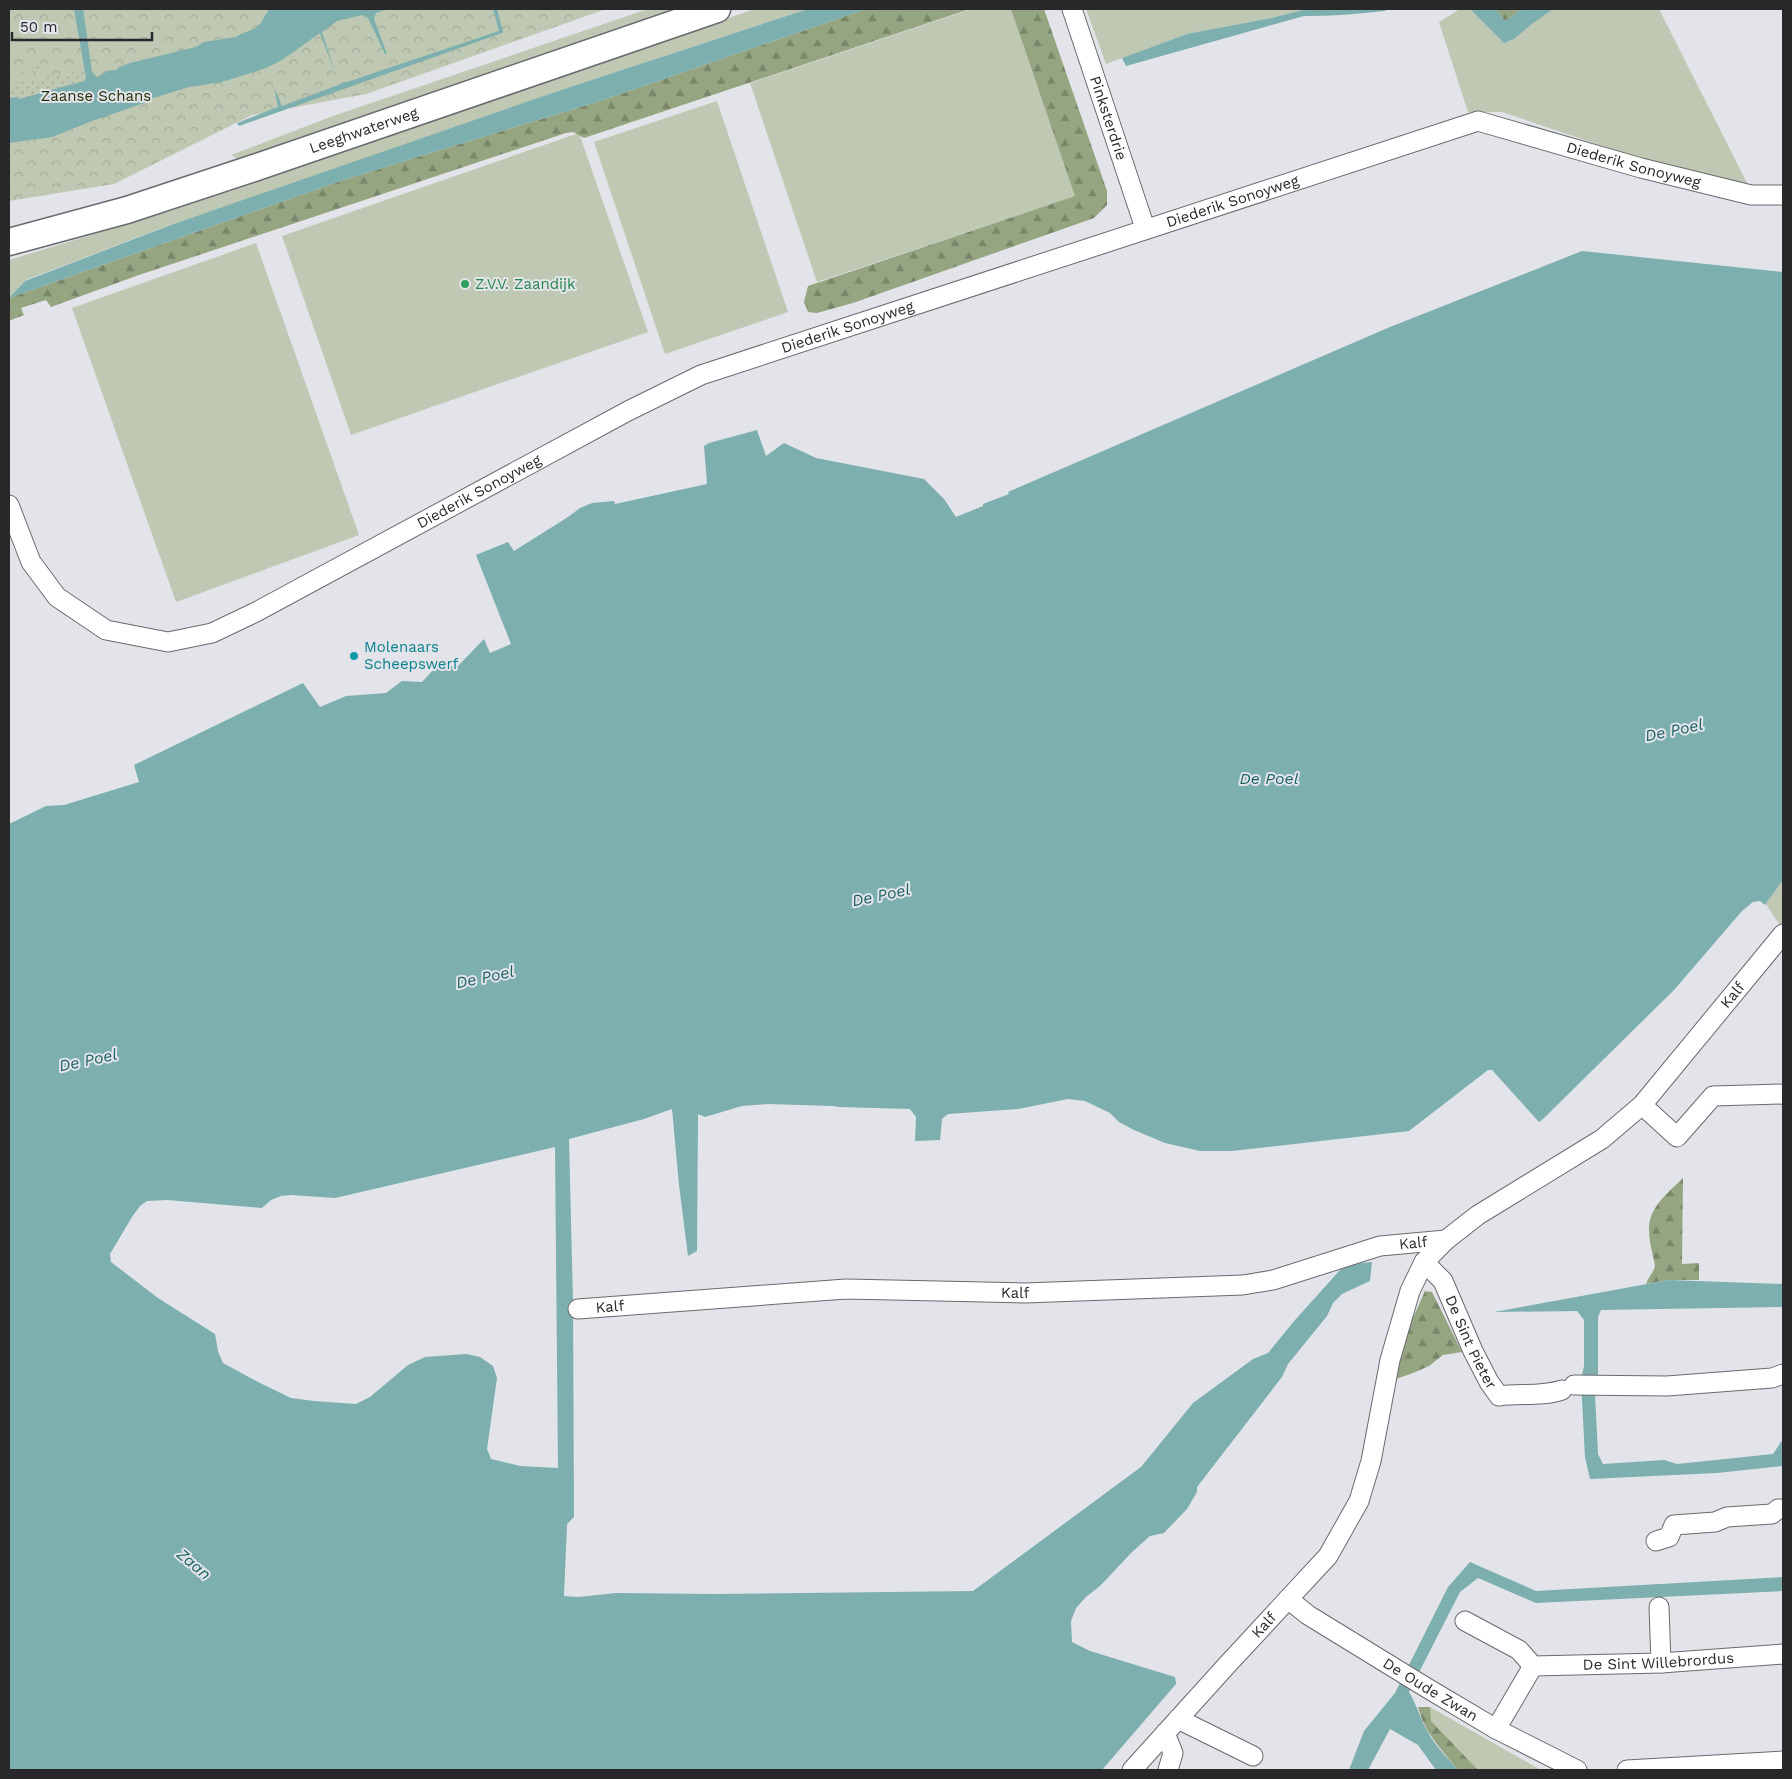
<svg xmlns="http://www.w3.org/2000/svg" width="1792" height="1779" font-family="'Work Sans',sans-serif">
  <style>
    .grass { fill: #bec8b2 }
    .forest { fill: url(#forest-firs) }
    .park { fill: url(#park-crowns) }
    .garden { fill: url(#garden-dots) }
    .water { fill: #7cafae; fill-rule: evenodd }
    .lines { fill: none; stroke-linecap: round; stroke-linejoin: round }
    .street-casing { stroke: #696a70; stroke-width: 21 }
    .secondary-casing { stroke: #696a70; stroke-width: 29 }
    .street { stroke: #fff; stroke-width: 19 }
    .secondary { stroke: #fff; stroke-width: 26 }
    .leisure-dot { fill: #2e9e5b; stroke: #e2e4ea; stroke-width: 2 }
    .culture-dot { fill: #0f9aa8; stroke: #e2e4ea; stroke-width: 2 }
    .labels { text-anchor: middle; dominant-baseline: central; stroke-width: 4; stroke-linejoin: round; paint-order: stroke }
    .park-label { font-size: 15px; fill: #213006; stroke: #e2e4ea }
    .street-label { font-size: 15px; fill: #28282b; stroke: #e2e4ea }
    .leisure-label { font-size: 15px; fill: #27864d; stroke: #e2e4ea; text-anchor: start }
    .culture-label { font-size: 15px; fill: #0d838f; stroke: #e2e4ea; text-anchor: start }
    .water-label { font-size: 16px; font-style: italic; fill: #1c6262; stroke: #e2e4ea }
  </style>
  <defs>
    <pattern id="forest-firs" width="22" height="20" patternUnits="userSpaceOnUse" patternTransform="scale(1.25)"><rect width="22" height="20" fill="#95a581"/><path d="M5 1l3.5 6h-7zM16 11l3.5 6h-7z" fill="#7a866a"/></pattern>
    <pattern id="park-crowns" width="20" height="18" patternUnits="userSpaceOnUse" patternTransform="scale(1.25)"><rect width="20" height="18" fill="#bec8b2"/><path d="M2 6a3 3 0 1 1 6 0M12 15a3 3 0 1 1 6 0" fill="none" stroke="#a3ac99"/></pattern>
    <pattern id="garden-dots" width="8" height="8" patternUnits="userSpaceOnUse" patternTransform="scale(1.25)"><rect width="8" height="8" fill="#bec8b2"/><path d="M2 2h.1M6 6h.1" fill="none" stroke="#a3ac99" stroke-width="1.8" stroke-linecap="round"/></pattern>
  </defs>
  <rect width="100%" height="100%" fill="#e2e4ea"/>
  <!-- grass -->
  <path class="grass" d="M648 9H686L238 161 235 157 231 155 333 116Z
    M755 9H808L564 89 286 187 167 226 26 280 9 298V260L88 236 218 193Z
    M972 9H1013L1076 196 817 282 750 83Z
    M1086 9H1307L1271 18 1187 34 1106 64Z
    M1460 9H1470L1504 43 1514 39 1532 24 1553 9H1659L1749 187 1635 157 1502 112H1468L1439 22Z
    M717 101 788 312 665 354 594 142Z
    M579 133 648 332 351 435 282 236Z
    M256 243 359 535 176 602 72 308Z
    M1783 880V924L1781 927 1766 904Z
    M1430 1707 1541 1770H1478L1430 1721Z"/>
  <!-- forest -->
  <path class="forest" d="M866 9H970L584 138 573 132 566 133 139 275 51 307 46 300 21 308 24 315 9 321V298L343 180 603 100Z
    M1011 9H1044L1107 191V205L1094 218 853 303 817 313 808 312 804 302 808 286 1075 196Z
    M1496 9H1522L1505 21Z
    M1683 1178 1682 1264 1699 1263V1280H1669L1646 1284C1648 1277 1654 1273 1655 1265 1652 1251 1645 1228 1652 1214 1658 1200 1672 1189 1683 1178Z
    M1425 1291 1432 1292 1462 1352 1443 1355 1429 1366 1413 1373 1396 1379 1405 1336Z
    M1418 1707H1430L1431 1721 1478 1770H1458C1442 1750 1424 1732 1418 1707Z"/>
  <!-- park -->
  <path class="park" d="M9 9H606L366 94 252 115 114 184 9 201Z"/>
  <!-- garden -->
  <path class="garden" d="M42 61 43 65 27 76 19 78 17 73 28 72Z
    M84 67 86 78 84 81 19 99 16 97 9 98V84L77 72V68Z"/>
  <!-- water -->
  <path class="water" d="M74 9H83L92 72 97 77 108 71 117 70 119 67 130 63 196 47 204 42 236 37 241 34 254 29 261 23 269 9H387L376 13 374 19 387 54H385L368 18 362 15 337 21 322 32 335 73 320 33 282 60 266 68 222 82 189 87 150 99V101L92 121 52 137 9 143V98L17 97 19 99 84 81 86 78Z
    M493 9H497L503 32 502 33 239 126 237 123 278 107 274 87 282 106 341 84 499 31Z
    M808 9H866L603 100 343 180 9 298 25 281 168 226 298 181 564 89Z
    M1307 9H1387L1385 11C1358 14 1332 16 1304 16L1126 66 1122 58 1187 34 1271 18Z
    M1470 9H1496L1505 21 1522 9H1553L1532 24 1514 39 1504 43Z
    M1582 251 1783 272V880L1765 905 1760 901 1753 902 1742 911 1674 990 1544 1118 1539 1122 1492 1070H1488L1409 1131 1232 1151H1200L1165 1143 1134 1130 1119 1122 1110 1113 1085 1101 1068 1099 1018 1109 948 1114 942 1119 940 1140 915 1141 916 1117 910 1109 839 1107 833 1106 768 1104 742 1106 705 1117 698 1114 697 1251 688 1256 679 1185 672 1109 644 1119 569 1139 573 1302 574 1517 567 1524 564 1596 578 1597 616 1593 714 1594 973 1591 1141 1467 1193 1403 1253 1359 1268 1353 1295 1320 1340 1270 1353 1264 1372 1262 1370 1281 1342 1294 1333 1303 1327 1316 1288 1364 1282 1377 1197 1487V1492L1187 1509 1164 1533 1150 1536 1131 1553 1101 1585 1086 1597 1076 1608 1071 1621 1072 1642 1090 1651 1175 1677 1176 1684 1102 1770H9V824L46 806 64 805 139 782 134 765 303 683 320 707 346 696 386 693 402 681 422 682 436 667 458 666 484 639 490 653 511 644 476 555 508 542 514 551 568 517 580 508 592 503 614 501 615 504 707 484 704 446 709 443 757 430 766 456 784 443 816 458 924 479 944 499 956 517 983 506V504L1009 494 1008 492 1390 327ZM555 1147 558 1468 520 1466 491 1459 487 1449 497 1378 493 1366 480 1357 466 1354 425 1357 408 1365 370 1397 356 1404 314 1401 291 1398 258 1382 223 1363 218 1351 215 1334 158 1298 111 1262 110 1254 132 1217 140 1206 147 1201 167 1200 262 1208 271 1200 281 1196 291 1195 335 1198Z
    M1669 1280 1783 1284V1307L1601 1310 1598 1317V1382L1595 1394 1598 1454 1603 1464 1664 1460 1677 1464 1773 1454 1783 1439V1466L1717 1473 1590 1479 1585 1457 1581 1380 1584 1366V1320L1577 1311 1494 1312Z
    M1470 1562 1536 1591 1783 1577V1591L1536 1603 1478 1578 1460 1592 1409 1692C1417 1705 1420 1719 1428 1732 1435 1746 1448 1758 1458 1770H1436L1418 1745 1390 1729 1368 1770H1349L1364 1731 1395 1693 1448 1587Z"/>
  <g class="lines">
    <!-- street casing -->
    <g class="street-casing">
      <g id="street">
        <path id="s1" d="M1072 9 1145 228"/>
        <path id="s2" d="M9 505 31 562 57 597 106 630 168 642 212 633 256 612 628 411 701 375 1478 121 1641 168 1751 195H1783"/>
        <path d="M1642 1105 1677 1137 1713 1096 1783 1094"/>
        <path id="s3" d="M1424 1262 1443 1281 1473 1351 1489 1382 1499 1396C1519 1393 1542 1397 1562 1390"/>
        <path id="s4" d="M578 1309 846 1289 1025 1293 1243 1285 1273 1280 1380 1246 1446 1240"/>
        <path d="M1574 1385 1667 1386 1772 1378 1783 1374"/>
        <path d="M1656 1541 1669 1537 1674 1525 1715 1522 1727 1517 1772 1514 1778 1509H1783"/>
        <path id="s5" d="M1288 1599 1308 1615 1427 1688 1496 1729 1577 1770"/>
        <path d="M1659 1607 1661 1663"/>
        <path id="s6" d="M1465 1621 1519 1650 1533 1666 1661 1663 1783 1654"/>
        <path d="M1178 1719 1253 1756"/>
        <path d="M1496 1729 1533 1666"/>
        <path d="M1165 1733 1173 1753 1168 1770"/>
        <path id="s7" d="M1132 1770 1227 1665 1328 1556 1359 1501 1371 1461 1390 1360 1410 1291 1424 1262 1446 1240 1478 1215 1602 1139 1642 1105 1783 934"/>
        <path d="M1627 1770 1783 1761"/>
      </g>
    </g>
    <!-- secondary casing -->
    <g class="secondary-casing">
      <g id="secondary">
        <path id="s8" d="M9 242 127 210 260 166 717 9"/>
      </g>
    </g>
    <!-- street -->
    <use href="#street" class="street"/>
    <!-- secondary -->
    <use href="#secondary" class="secondary"/>
  </g>
  <!-- markers -->
  <circle class="leisure-dot" cx="465" cy="284" r="5"/>
  <circle class="culture-dot" cx="354" cy="656" r="5"/>
  <g class="labels">
    <!-- park labels -->
    <g class="park-label">
      <text x="96" y="96">Zaanse Schans</text>
    </g>
    <!-- street labels -->
    <g class="street-label">
      <text stroke="none"><textPath href="#s1" startOffset="115">Pinksterdrie</textPath></text>
      <text stroke="none"><textPath href="#s8" startOffset="372">Leeghwaterweg</textPath></text>
      <text stroke="none"><textPath href="#s2" startOffset="1804">Diederik Sonoyweg</textPath></text>
      <text stroke="none"><textPath href="#s2" startOffset="1384">Diederik Sonoyweg</textPath></text>
      <text stroke="none"><textPath href="#s2" startOffset="979">Diederik Sonoyweg</textPath></text>
      <text stroke="none"><textPath href="#s2" startOffset="574">Diederik Sonoyweg</textPath></text>
      <text stroke="none"><textPath href="#s7" startOffset="1014">Kalf</textPath></text>
      <text stroke="none"><textPath href="#s4" startOffset="842">Kalf</textPath></text>
      <text stroke="none"><textPath href="#s4" startOffset="438">Kalf</textPath></text>
      <text stroke="none"><textPath href="#s4" startOffset="32">Kalf</textPath></text>
      <text stroke="none"><textPath href="#s3" startOffset="94">De Sint Pieter</textPath></text>
      <text stroke="none"><textPath href="#s7" startOffset="196">Kalf</textPath></text>
      <text stroke="none"><textPath href="#s6" startOffset="208">De Sint Willebrordus</textPath></text>
      <text stroke="none"><textPath href="#s5" startOffset="169">De Oude Zwan</textPath></text>
    </g>
    <!-- leisure labels -->
    <g class="leisure-label">
      <text x="475" y="284">Z.V.V. Zaandijk</text>
    </g>
    <!-- culture labels -->
    <g class="culture-label">
      <text x="364" y="647">Molenaars<tspan x="364" dy="17">Scheepswerf</tspan></text>
    </g>
    <!-- water labels -->
    <g class="water-label">
      <text transform="translate(1674 730) rotate(-12)">De Poel</text>
      <text x="1269" y="778">De Poel</text>
      <text transform="translate(881 895) rotate(-12)">De Poel</text>
      <text transform="translate(485 977) rotate(-12)">De Poel</text>
      <text transform="translate(88 1060) rotate(-12)">De Poel</text>
      <text transform="translate(194 1564) rotate(40)">Zaan</text>
    </g>
  </g>
  <!-- border -->
  <rect width="1792" height="1779" fill="none" stroke="#28282b" stroke-width="20"/>
  <!-- scale -->
  <path d="M12 32v8h140v-8" fill="none" stroke="#28282b" stroke-width="2.5"/>
  <text x="20" y="32" font-size="15" fill="#28282b" stroke="#e2e4ea" stroke-width="4" paint-order="stroke">50 m</text>
</svg>
